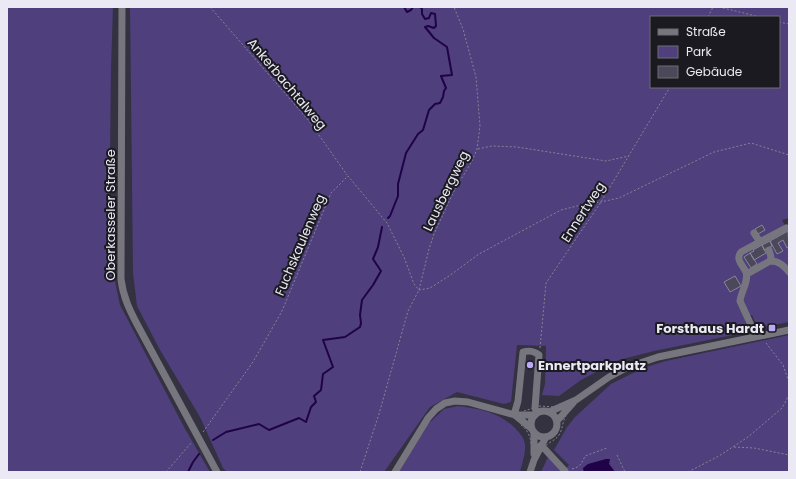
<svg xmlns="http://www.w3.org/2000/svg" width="796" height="479" font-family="Poppins,sans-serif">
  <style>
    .green { fill: #4f3f7d; fill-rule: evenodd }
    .water { fill: #200248 }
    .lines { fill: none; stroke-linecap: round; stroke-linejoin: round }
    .stream { stroke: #200248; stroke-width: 2 }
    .building { fill: #4b4859; stroke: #898699 }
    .path { stroke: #878492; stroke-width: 1; stroke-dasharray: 2 2; stroke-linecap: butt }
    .minor { stroke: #77767e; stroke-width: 7 }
    .poi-dot { fill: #bbaaf6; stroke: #1b1a21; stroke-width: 1.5 }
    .labels { text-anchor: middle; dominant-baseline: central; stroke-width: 4; stroke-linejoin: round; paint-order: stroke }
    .street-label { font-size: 13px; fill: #ebe9f3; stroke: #1b1a21 }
    .poi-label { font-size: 13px; font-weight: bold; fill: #ebe9f3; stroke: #1b1a21; text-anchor: end }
  </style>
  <rect width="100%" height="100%" fill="#343141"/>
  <!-- green -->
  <path class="green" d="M7 7H113L111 68 109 244 114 277 120 305 184 427 210 472H7Z
    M130 7H789V218L782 220 788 231 789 230V322L758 328 752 315 744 316 748 332 654 351 619 360 581 380 559 396 542 395 545 384 546 346 517 345 511 402 504 404 457 392 430 407 384 472H227L223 468 200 417 160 350 137 306 133 273ZM651 17H779V87H651Z
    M789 335V472H615L609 464 583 468 584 472H541L548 457 563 471 569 465 554 450 567 427 575 417 611 384 629 375 646 367 666 361Z
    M458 406C481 409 498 412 515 428 520 433 524 438 525 444 526 453 522 463 520 472H399L429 423 444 409Z"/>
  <!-- water -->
  <path class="water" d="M606 459H610L609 464 615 472H584L583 468 588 464Z"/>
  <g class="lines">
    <!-- stream -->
    <path class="stream" d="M404 7 407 12 411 10 413 7
      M388 218 390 216 398 196V184L406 153 418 134 423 130 429 110 435 104 440 103 443 97 444 91 446 88 441 76 452 75 447 47 434 38 425 27 428 26 434 28 436 26 435 14 431 13 429 18 425 19 422 14V9L420 7
      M213 440 226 432 259 424 269 430 299 418 306 422 311 407 316 402 314 396 321 390 323 374 333 367 323 340 345 337 360 327 361 323 360 315 362 300 373 285 381 271 373 259 378 247 382 227
      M188 472 193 462 199 454"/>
  </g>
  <!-- building -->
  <path class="building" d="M762 225 765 230 758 234 755 229Z
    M788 231 789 247 787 248 783 240 778 243 783 251 777 254 770 241Z
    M770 241 772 246 764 250 762 245Z
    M762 245 766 253 754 260 750 253 754 251 753 250Z
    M750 253 757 264 751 268 744 257Z
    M735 276 741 286 730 292 724 282Z"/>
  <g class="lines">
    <!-- path -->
    <path class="path" d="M210 7 309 121 347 175
      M719 7 760 17
      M708 17 713 7
      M779 22 789 24
      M478 149 492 146 517 147 606 161 629 156
      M766 343 783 365 789 382
      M540 348 546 283 601 202 670 87
      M559 405 566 416C562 422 563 429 559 435 555 441 548 442 544 448L531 445C531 437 527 429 521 425L524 411 540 406 554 407Z
      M203 432 253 362 282 311 331 193 348 176 387 223 404 257 414 284 419 290 430 288 449 276 479 254 561 210 581 205 601 202 619 198 714 152 751 143 789 155
      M734 447 754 448 789 455
      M617 455 625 472
      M572 469C580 467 582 463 585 456L607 448
      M166 472 192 442
      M360 472 379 414 408 311 419 290 429 249 434 234 453 193 472 161 477 149 480 126 476 77 463 29 454 7
      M688 472 719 456 748 437 782 408 789 395"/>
    <!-- minor -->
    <path class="minor" d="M122 7 121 279C123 297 130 311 138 326L217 472
      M754 233 760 242
      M770 261C779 261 783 265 789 272
      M747 274 770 261 771 257 769 250
      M756 336 740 301C741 292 749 281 746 272 743 265 735 260 741 252L786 228
      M531 424a13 13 0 1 1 26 0a13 13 0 1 1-26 0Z
      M549 412 576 400 609 377 628 367 658 357 789 330
      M514 415 518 401 523 352C530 350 534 351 539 355L535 408 537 413
      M515 415 532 429
      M557 421 573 403
      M534 432V454
      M541 445 565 471
      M395 472 428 418 436 409 445 403 455 401 468 402 515 415H535
      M530 472 534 460 546 437"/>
  </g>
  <!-- markers -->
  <g class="poi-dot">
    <rect x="768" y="324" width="8" height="8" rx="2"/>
    <circle cx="530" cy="365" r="4"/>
  </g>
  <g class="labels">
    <!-- street labels -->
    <g class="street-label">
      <text transform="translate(287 84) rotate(50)">Ankerbachtalweg</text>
      <text transform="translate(446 191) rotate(-64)">Lausbergweg</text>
      <text transform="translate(583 212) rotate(-57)">Ennertweg</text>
      <text transform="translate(110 215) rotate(-90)">Oberkasseler Straße</text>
      <text transform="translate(300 245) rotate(-67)">Fuchskaulenweg</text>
    </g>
    <!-- poi labels -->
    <g class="poi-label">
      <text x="764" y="328">Forsthaus Hardt</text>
      <text x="538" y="365" text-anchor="start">Ennertparkplatz</text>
    </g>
  </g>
  <!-- border -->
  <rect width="796" height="479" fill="none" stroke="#ebe9f3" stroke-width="16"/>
  <!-- legend -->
  <rect x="650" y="16" width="130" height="72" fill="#1b1a21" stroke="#6e6d75"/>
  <rect x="658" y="29" width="20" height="6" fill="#77767e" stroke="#6e6d75"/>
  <text x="686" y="36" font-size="12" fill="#ebe9f3">Straße</text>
  <rect x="658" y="46" width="20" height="12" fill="#4f3f7d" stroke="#6e6d75"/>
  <text x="686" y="56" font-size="12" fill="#ebe9f3">Park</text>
  <rect x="658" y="66" width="20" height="12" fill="#4b4859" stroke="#6e6d75"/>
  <text x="686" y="76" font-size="12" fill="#ebe9f3">Gebäude</text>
</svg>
